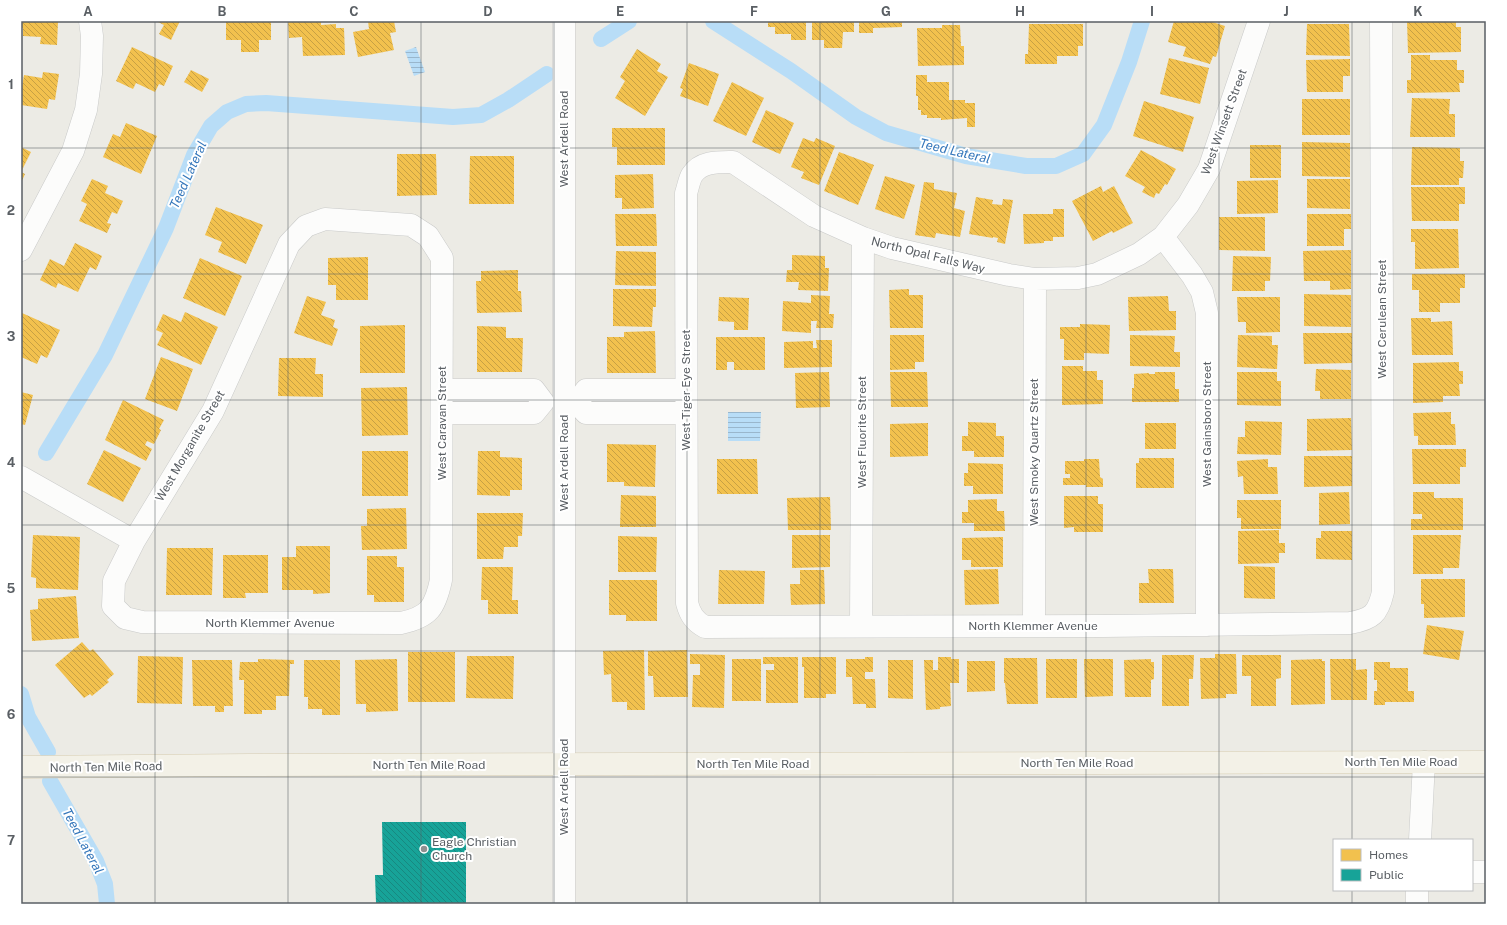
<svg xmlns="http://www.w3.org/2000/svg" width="1507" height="925" font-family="'Public Sans',sans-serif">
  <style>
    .water { fill: url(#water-rules) }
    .homes { fill: url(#homes-back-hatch) }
    .public { fill: url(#public-back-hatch) }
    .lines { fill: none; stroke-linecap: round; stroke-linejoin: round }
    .canal { stroke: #b8ddf7; stroke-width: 16 }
    .minor-casing { stroke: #c9cac9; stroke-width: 23 }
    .major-casing { stroke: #d6ccb1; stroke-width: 23 }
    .minor { stroke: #fcfcfb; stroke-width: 22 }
    .major { stroke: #f3f1e7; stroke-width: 22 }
    .grid { fill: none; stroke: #5a5f64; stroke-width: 1; stroke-opacity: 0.55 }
    .poi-dot { fill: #8d9091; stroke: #fff; stroke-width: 1.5 }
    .labels { text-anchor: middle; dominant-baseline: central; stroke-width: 4; stroke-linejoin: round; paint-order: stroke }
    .street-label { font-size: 12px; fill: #5a5f64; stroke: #fff }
    .poi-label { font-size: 12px; fill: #5a5f64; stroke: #fff; text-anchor: start }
    .water-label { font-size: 13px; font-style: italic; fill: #3577bb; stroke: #fff }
    .neatline { fill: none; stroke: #5a5f64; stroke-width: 1.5 }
    .grid-label { font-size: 13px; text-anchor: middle; font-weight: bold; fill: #5a5f64 }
  </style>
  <defs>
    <pattern id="water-rules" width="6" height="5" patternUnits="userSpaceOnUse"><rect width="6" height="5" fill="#b8ddf7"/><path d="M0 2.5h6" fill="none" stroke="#99b6cc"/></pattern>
    <pattern id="homes-back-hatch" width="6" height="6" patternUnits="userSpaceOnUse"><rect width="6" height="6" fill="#f2c14e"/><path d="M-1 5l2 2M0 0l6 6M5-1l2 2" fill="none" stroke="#c7a044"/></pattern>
    <pattern id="public-back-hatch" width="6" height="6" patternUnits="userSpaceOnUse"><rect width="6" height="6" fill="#17a398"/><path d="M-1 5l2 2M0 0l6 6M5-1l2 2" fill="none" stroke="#188880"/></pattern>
  </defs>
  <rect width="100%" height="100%" fill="#ecebe5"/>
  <!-- water -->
  <path class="water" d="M416 47 425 72 414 76 405 51Z
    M728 412H761L760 441H728Z"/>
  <!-- homes -->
  <path class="homes" d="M21 21 58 22 57 45 40 44 41 37 23 36V28H21Z
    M156 21H180L171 40 159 34 164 25Z
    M226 21H271V40H259V52H241V40H226Z
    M288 21H321V25L336 24V28H344L345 55 303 56 302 37 289 38Z
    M368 21H394L396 32 390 33 394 50 358 57 353 32 369 29Z
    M768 21H806V40H791V34H775V27H768Z
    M812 21H854V32H843L842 48H824V40H812Z
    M859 21H902V27L873 28V33H859Z
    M1174 21H1209L1225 26 1216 57 1213 56 1210 64 1183 56 1186 47 1168 42Z
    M1407 21H1456V27H1461V52L1408 53Z
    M1029 24H1083V46H1078V56H1057V64H1025V54H1028Z
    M1307 24H1349L1350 56 1306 55Z
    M942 25H960L961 46H964V65L918 66 917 28H942Z
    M132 47 173 66 164 86 159 84 155 92 136 83 133 89 116 81Z
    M637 49 661 64 657 71 668 77 645 116 615 98 625 81 620 77Z
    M1411 55H1430V60H1457V70H1464V83H1459L1460 92 1407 93V80H1411Z
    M1169 58 1209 68 1200 104 1160 94Z
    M1350 59V76H1343V92H1307L1306 60Z
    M689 63 719 74 708 106 680 96 683 89 680 88Z
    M191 70 209 79 202 92 184 82Z
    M43 72 59 74 55 100 49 99 47 109 21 105V92L24 75 42 78Z
    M916 75H927V82H949V100H965V103H975V127H967V118L941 120V118H927V115H921V110H918V96H916Z
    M732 82 764 98 746 136 713 121Z
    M1412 98 1450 99 1449 114H1455V137H1410Z
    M1302 99H1350V135H1302Z
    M1144 101 1194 117 1183 152 1133 136Z
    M766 110 794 123 780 154 752 142Z
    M126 123 157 136 141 174 103 157 113 134 120 137Z
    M612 128H665V165H617V147H612Z
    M803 138 814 142 816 138 835 146 819 185 801 178 804 172 791 167Z
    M1302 142 1350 143V177L1302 176Z
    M1250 145H1281V178H1250Z
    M21 147 31 152 21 172 25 174 21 183Z
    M1412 147 1460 148V161H1464L1463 178H1459V185H1411Z
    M1141 150 1176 169 1167 185 1165 184 1159 194 1156 193 1154 198 1142 192 1145 187 1125 176Z
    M839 152 874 165 858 205 824 191Z
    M397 154H436L437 195 397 196Z
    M470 156H514V204H469Z
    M653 174 654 208 622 209V198H615V175Z
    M885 176 915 185 904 219 875 209Z
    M92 179 108 186 105 193 123 201 117 214 112 212 107 223 111 224 107 233 79 221 87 204 81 201Z
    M1307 179H1350V209L1307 208Z
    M1278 180V213L1237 214V181Z
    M924 182 934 183V189L957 193 954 208 965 211 960 237 936 233 935 238 915 235Z
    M1101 186 1103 192 1114 186 1133 223 1113 233 1112 231 1093 241 1072 201Z
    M1411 187H1465V204H1459V221H1412Z
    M976 197 993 200 992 204 1002 205 1003 199 1013 200 1005 244 997 242 998 238 993 237V238L969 234Z
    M216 207 263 225 246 264 218 252 222 242 205 235Z
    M1053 209H1064V237H1053V241H1044V243L1024 244 1023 214H1053Z
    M615 214H656L657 246H616Z
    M1307 214H1351V229H1344V246H1307Z
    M1219 217H1265V251L1219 250Z
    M1411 229H1458L1459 268 1415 269V242H1411Z
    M75 243 102 256 96 270 90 267 78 292 58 283 56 288 40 280 50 259 64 266Z
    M1351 250V289L1330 290V281H1304L1303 251Z
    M616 251 656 252V286L615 285Z
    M792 255 825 256V268H829L828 291 798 290 799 282H786L787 270H792Z
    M1233 256 1271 257 1270 281H1265V291H1232Z
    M368 257V300H336V285H328V258Z
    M200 258 242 276 225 316 183 298Z
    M518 270V291H521L522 312 477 313 476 281H481V271Z
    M1412 274H1465V288H1460V303H1440V312H1419V290H1412Z
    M613 289H656V307H653L652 327 613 326Z
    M909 289V295H923V328H890L889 290Z
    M1304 294 1351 295V327L1304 326Z
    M811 295 830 296 829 314H834L833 328H816L817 321H811V333L782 331 783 301 811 303Z
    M307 296 326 302 321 315 335 320 333 327 338 329 332 346 294 333Z
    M1168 296 1169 311H1176V330L1129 331 1128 297Z
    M719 297 749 298 748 330H734V322L718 321Z
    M1237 297H1280V332L1246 333V322H1238Z
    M185 312 218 327 201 365 157 345 163 333 156 330 163 314 181 322Z
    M22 313 60 330 47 358 41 355 37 364 21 357Z
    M1411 318H1431V322L1452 321 1453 355H1412Z
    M1080 324 1110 325 1109 354 1084 353V360H1064V339H1060V327H1080Z
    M405 325V373H360V326Z
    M477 326 506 327V338H523L522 372H477Z
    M655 331 656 373H607V337H624V332Z
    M1303 333H1352V363L1304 364Z
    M890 335H924V362H915V369L890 370Z
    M1130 335 1175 336 1174 352H1180V367L1130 366Z
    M1238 335 1272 336V345H1278L1277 369 1237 367Z
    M716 337H765V370H734V362H727V370H716Z
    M816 340H832V367L784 368V342L813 341V348H817Z
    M161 357 193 369 177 411 145 399Z
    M279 358H316L315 374H323V397L278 396Z
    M1459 362V371H1463V384H1459L1460 396H1443V402L1413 403V363Z
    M1062 366H1083V371H1097V380H1103V404L1062 405Z
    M1316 369 1351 370V399H1320V391H1315Z
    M829 372 830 407 796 408 795 373Z
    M890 372H927L928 407H891Z
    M1155 372H1175V389H1179V402H1132V388H1134V374L1149 373V374H1155Z
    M1237 372H1277V381H1281V406L1237 405Z
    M407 387 408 435 362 436 361 388Z
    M21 392 33 395 25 425 21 424Z
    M123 400 164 420 159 429 161 430 154 444 147 441 145 445 152 449 146 461 105 440Z
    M1451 412V424H1455L1456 445H1418V436H1414L1413 413Z
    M1351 418 1352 450 1307 451V419Z
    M1245 421 1282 422 1281 455 1237 454 1238 437H1245Z
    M968 422 996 423V436H1004V457H974V451H962V436H968Z
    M928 423V456L890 457V424Z
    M1145 423H1176V449H1145Z
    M607 444 656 445 655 487 624 486V482H607Z
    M1412 449H1466V467H1460V484H1413Z
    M104 450 141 468 123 502 87 484Z
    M362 451H408V496H362Z
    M478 451H500V457L522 458V490H510V496L477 495Z
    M1304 456H1352V486L1304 487Z
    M1139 458H1174V488H1136V463H1139Z
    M717 459H757L758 494H717Z
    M1084 459H1099L1100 477 1103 479V487H1086V485H1063V478H1070V474H1065V461H1084Z
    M1268 459V467H1277L1278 494H1244L1243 476 1238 477 1237 461Z
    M968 463 1003 464V494H973V486H964V473H968Z
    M1349 492 1350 524 1319 525V493Z
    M1413 492H1434V498H1463V530H1411V519H1422V514H1413Z
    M621 495 656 496V527H620Z
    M1064 496H1098V504H1103V532H1074V527L1064 528Z
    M830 497 831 530H788L787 498Z
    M997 499V511H1004L1005 531H974V523H962V512H968V500Z
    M1237 500H1281V529H1241V518H1237Z
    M406 508 407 549 362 550 361 526H367V509Z
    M477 513H523L522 536H518V547H504L503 559H477Z
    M1279 530V543H1285V553H1279V563L1238 564V531Z
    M1321 531H1352V560L1316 559V538H1321Z
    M33 535 80 537 78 590 36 588V578L31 577Z
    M792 535H830V567L792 568Z
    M1413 535H1461L1459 568H1443V574H1413Z
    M618 536 657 537 656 572H618Z
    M1003 537V567H971V560H962V538Z
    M296 546H330V593L313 594V590H282V557H296Z
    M167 548H213L212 595H166Z
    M223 555H268V593H245L246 598H223Z
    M367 556H397V567H404V602H374V595H367Z
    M1244 566 1275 567V599L1244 598Z
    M482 567H513L512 600H518V614H488V600H481Z
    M998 569 999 604 965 605 964 570Z
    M1148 569H1173L1174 603H1139V583H1149Z
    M719 570 765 571 764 604H718Z
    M800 570H824L825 604 791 605 790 584H800Z
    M1421 579H1465V617L1424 618V604H1421Z
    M609 580H657V621H626V615H609Z
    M76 596 79 638 32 641 30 610 38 609V599Z
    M1427 625 1464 631 1459 660 1423 654Z
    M82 642 90 651 93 649 114 674 107 680 109 682 92 696 90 694 84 698 55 665Z
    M644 650 645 710H627V702H612L611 674 604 675 603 651Z
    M687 650 688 697H654L653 676H648V651Z
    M408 652H455V702H408Z
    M690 654 725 655 724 708 692 707 693 675H700V664H690Z
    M1215 654H1236L1237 694H1226V698L1201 699 1200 658H1215Z
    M1162 655H1194L1193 679H1189V706H1162Z
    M1242 655H1281V678L1276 679V706H1251V676H1242Z
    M138 656 183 657 182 704 137 703Z
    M467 656H514L513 699 466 698Z
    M763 657H798V703H766V670H774V664H763Z
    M802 657H836V694H826V698H804V667H802Z
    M865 657H873V672H865V679H875L876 708H866V704H853L852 677H846V659H865Z
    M938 657H951V659H959V683H950L951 706 940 707V709L926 710 924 660H933V670H938Z
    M1004 658H1037L1038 704H1007L1005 683H1004Z
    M258 659 294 660V664H290L289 696H276V710H262V714H244V680H239L240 662H258Z
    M397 659 398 711 366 712V704H356L355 660Z
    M732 659H761V701H732Z
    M1046 659H1077V698H1046Z
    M1084 659H1113V696L1085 697Z
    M1151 659V662H1154V679L1151 680V697H1125L1124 660Z
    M1322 659V661H1325V704L1291 705V660Z
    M1330 659H1356V670L1367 669V700H1331Z
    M192 660H232L233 706H224V712H215V706H193Z
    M304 660H340V715H322V709H308V697H304Z
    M888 660H913V699L888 698Z
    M967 661H995V691L967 692Z
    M1374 662H1390V668H1408V691H1414V702H1385V705H1374V691H1377V680H1374Z"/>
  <!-- public -->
  <path class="public" d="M382 822H466V904L376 903 375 875H383Z"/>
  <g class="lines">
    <!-- canal -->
    <path class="canal" d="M713 21 791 71 856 117 886 133 966 156 1026 166H1056L1083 154 1104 125 1129 62 1142 21
      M601 39 629 21
      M46 453 105 355 166 228 194 155 211 126 227 112 246 104 266 103 453 117 481 115 508 100 547 74
      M21 694 28 717 48 752
      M50 781 96 861 105 884 107 904"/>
    <!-- minor casing -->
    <g class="minor-casing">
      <path id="minor" d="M564 21V904
        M1259 21 1209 169 1188 205 1163 237 1139 254 1097 274 1078 278 1035 279 1009 275 892 248 863 238 814 216 733 162C719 162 701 161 692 175 689 180 688 188 686 193L687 603C690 614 694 621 705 627L1103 626 1350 623C1372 619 1378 614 1383 592L1381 21
        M325 219 411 225 428 236 442 258 441 580C435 608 429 617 401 623L142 622 125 618 113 606 114 581 134 541 213 411 289 244 306 226Z
        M1163 237 1192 275 1202 292 1207 313V625
        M21 250 73 151 86 110 91 74 92 36 90 21
        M442 390H534L543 402 534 413H442
        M686 390H586L577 403 586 413H686
        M21 477 134 541
        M1034 625 1035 279
        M861 626 863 238
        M1420 840 1424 762
        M1472 872H1486
        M1417 904V890"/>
    </g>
    <!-- major casing -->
    <g class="major-casing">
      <path id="major" d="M21 767 249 765 1486 762"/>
    </g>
    <!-- minor -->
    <use href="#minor" class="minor"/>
    <!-- major -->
    <use href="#major" class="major"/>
  </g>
  <!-- grid -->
  <path class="grid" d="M155 21V904M288 21V904M421 21V904M554 21V904M687 21V904M820 21V904M953 21V904M1086 21V904M1219 21V904M1352 21V840M21 148H1486M21 274H1486M21 400H1486M21 525H1486M21 651H1486M21 777H1486M1352 890V904"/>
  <!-- markers -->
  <circle class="poi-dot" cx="424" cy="849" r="4"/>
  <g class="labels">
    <!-- street labels -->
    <g class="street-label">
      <text transform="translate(1224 122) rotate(-70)">West Winsett Street</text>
      <text transform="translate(564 139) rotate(-90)">West Ardell Road</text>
      <text transform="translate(928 255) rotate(14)">North Opal Falls Way</text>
      <text transform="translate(1382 319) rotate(-90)">West Cerulean Street</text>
      <text transform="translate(686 390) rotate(-90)">West Tiger Eye Street</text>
      <text transform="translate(442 423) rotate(-90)">West Caravan Street</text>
      <text transform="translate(1207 424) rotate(-90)">West Gainsboro Street</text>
      <text transform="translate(862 432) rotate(-90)">West Fluorite Street</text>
      <text transform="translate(190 446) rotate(-60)">West Morganite Street</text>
      <text transform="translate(1034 452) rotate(-90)">West Smoky Quartz Street</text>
      <text transform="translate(564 463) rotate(-90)">West Ardell Road</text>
      <text x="270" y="623">North Klemmer Avenue</text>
      <text x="1033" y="626">North Klemmer Avenue</text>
      <text x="1401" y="762">North Ten Mile Road</text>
      <text x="1077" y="763">North Ten Mile Road</text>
      <text x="753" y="764">North Ten Mile Road</text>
      <text x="429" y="765">North Ten Mile Road</text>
      <text transform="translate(106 767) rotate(-1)">North Ten Mile Road</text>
      <text transform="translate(564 787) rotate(-90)">West Ardell Road</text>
    </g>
    <!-- poi labels -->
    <g class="poi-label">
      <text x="432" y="842">Eagle Christian<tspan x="432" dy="14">Church</tspan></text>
    </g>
    <!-- water labels -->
    <g class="water-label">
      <text transform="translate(955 151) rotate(13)">Teed Lateral</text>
      <text transform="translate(188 175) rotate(-66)">Teed Lateral</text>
      <text transform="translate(83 841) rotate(62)">Teed Lateral</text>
    </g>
  </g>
  <!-- border -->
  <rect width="1507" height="925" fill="none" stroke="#ffffff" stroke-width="44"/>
  <!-- legend -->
  <rect x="1333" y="839" width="140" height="52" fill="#ffffff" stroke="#bdbfc1"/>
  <rect x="1341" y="849" width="20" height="12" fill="#f2c14e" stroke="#bdbfc1"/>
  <text x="1369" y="859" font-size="12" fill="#5a5f64">Homes</text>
  <rect x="1341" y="869" width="20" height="12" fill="#17a398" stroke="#bdbfc1"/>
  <text x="1369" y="879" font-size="12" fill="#5a5f64">Public</text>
  <rect x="22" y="22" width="1463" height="881" class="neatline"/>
  <g class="grid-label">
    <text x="88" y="16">A</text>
    <text x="222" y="16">B</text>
    <text x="354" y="16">C</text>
    <text x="488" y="16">D</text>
    <text x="620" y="16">E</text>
    <text x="754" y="16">F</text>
    <text x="886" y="16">G</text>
    <text x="1020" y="16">H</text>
    <text x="1152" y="16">I</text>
    <text x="1286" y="16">J</text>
    <text x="1418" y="16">K</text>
    <text x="11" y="89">1</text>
    <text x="11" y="215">2</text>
    <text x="11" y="341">3</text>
    <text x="11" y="467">4</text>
    <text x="11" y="593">5</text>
    <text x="11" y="719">6</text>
    <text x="11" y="845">7</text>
  </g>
</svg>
